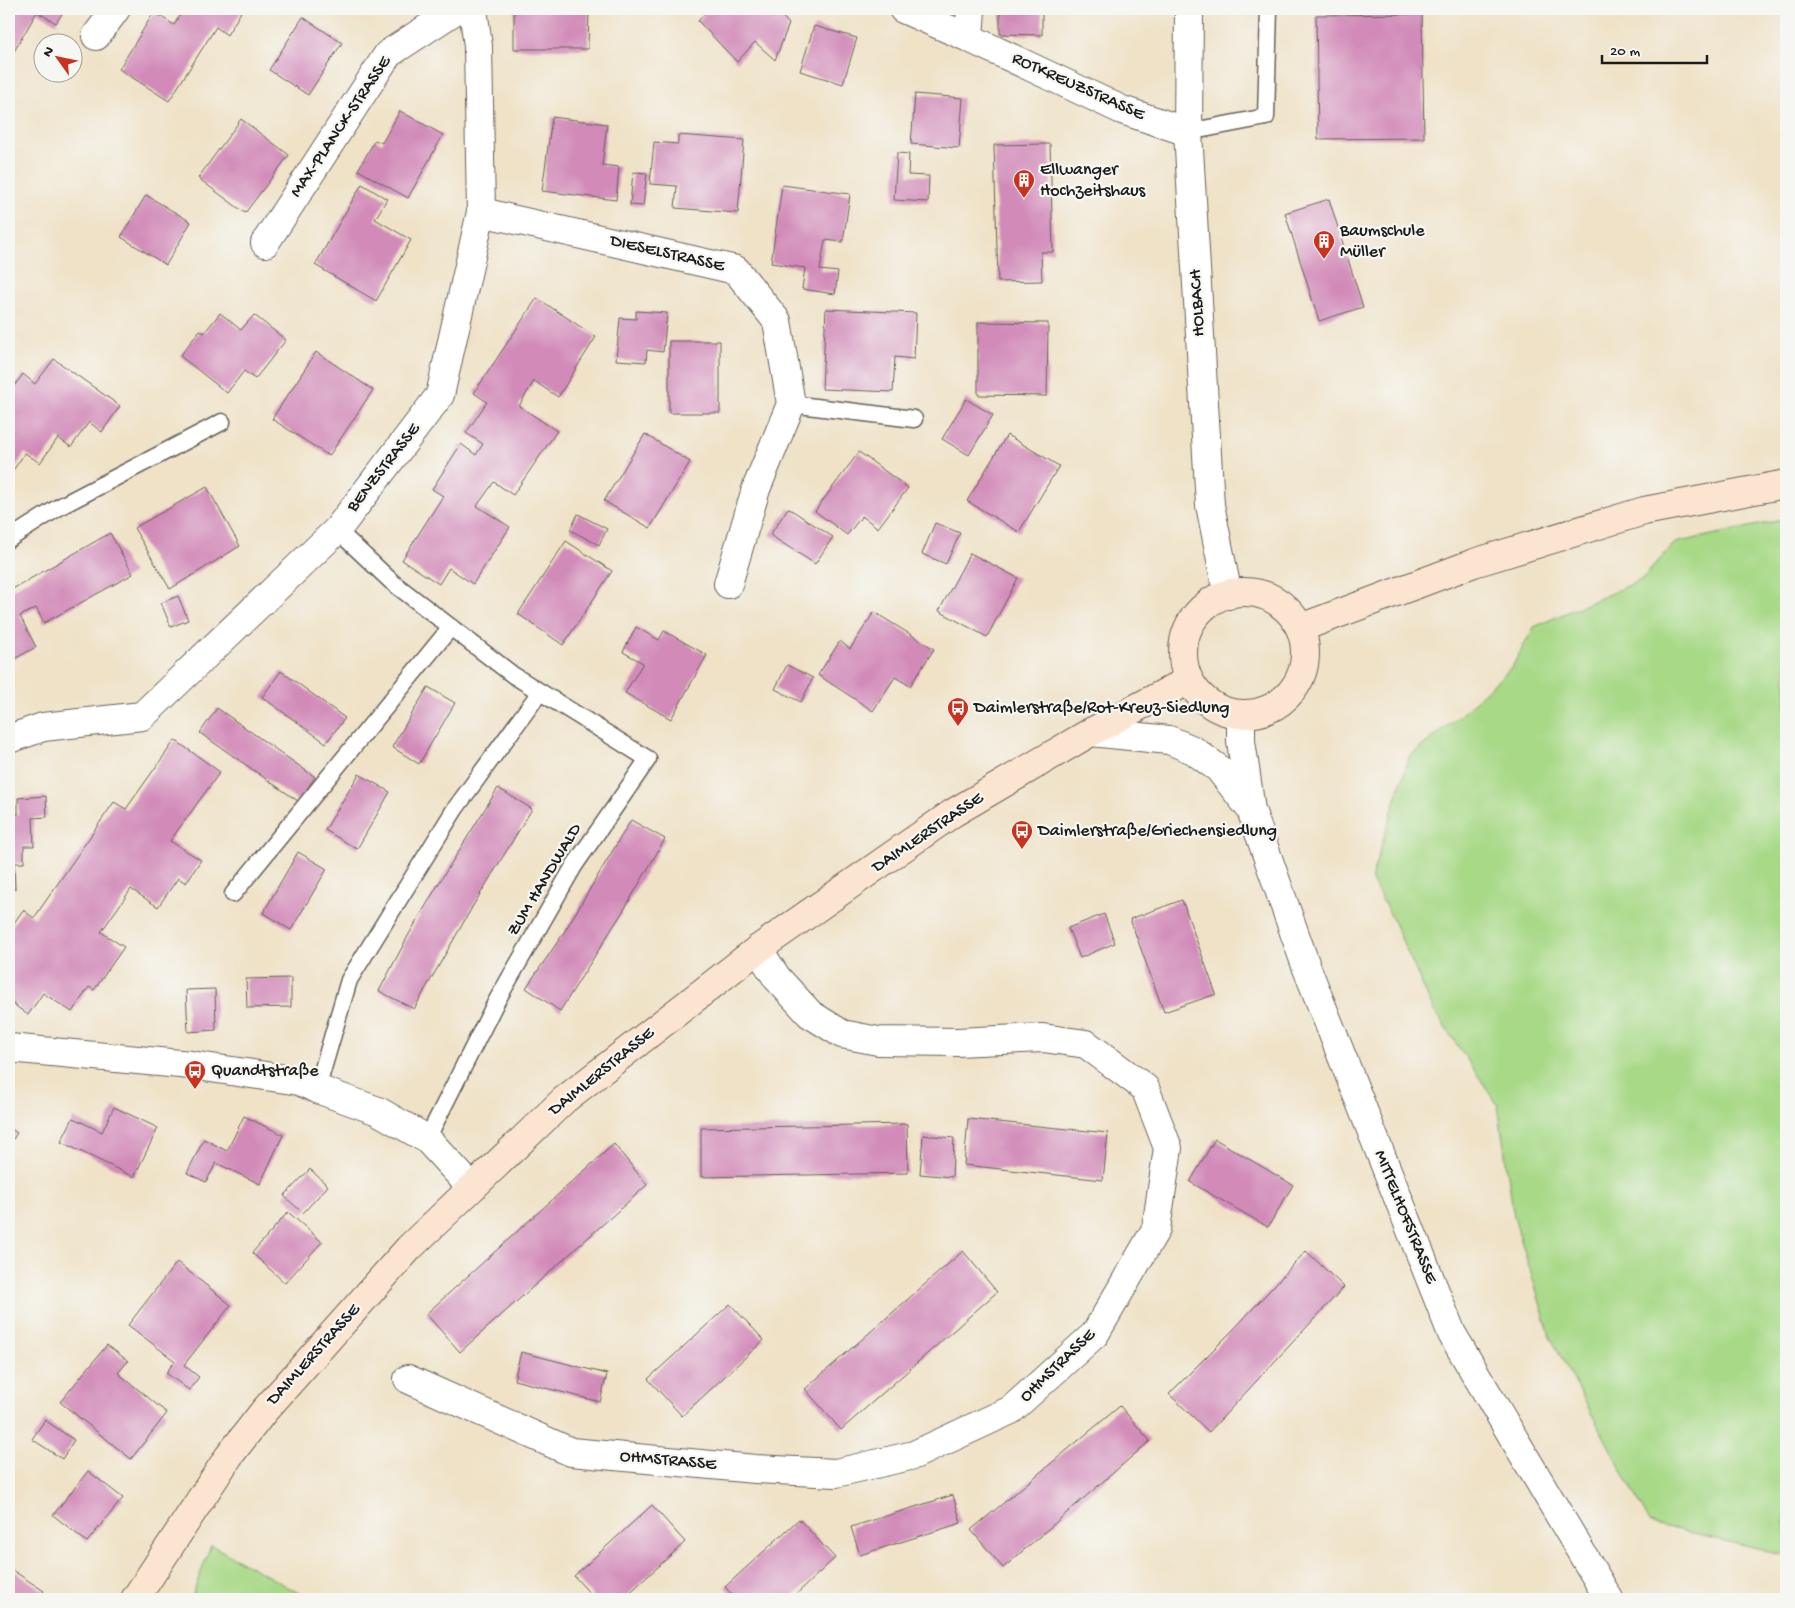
<svg xmlns="http://www.w3.org/2000/svg" width="1795" height="1608" font-family="'Gochi Hand',sans-serif">
  <style>
    .green { fill: #a8d987; stroke: #627a52 }
    .building { fill: #d28bb9 }
    .lines { fill: none; stroke-linecap: round; stroke-linejoin: round }
    .service-casing { stroke: #666158; stroke-width: 19 }
    .minor-casing { stroke: #666158; stroke-width: 30 }
    .tertiary-casing { stroke: #666158; stroke-width: 30 }
    .secondary-casing { stroke: #666158; stroke-width: 30 }
    .service { stroke: #fff; stroke-width: 16 }
    .minor { stroke: #fff; stroke-width: 28 }
    .tertiary { stroke: #fff; stroke-width: 28 }
    .secondary { stroke: #fce5d0; stroke-width: 28 }
    .labels { text-anchor: middle; dominant-baseline: central; stroke-width: 4.5; stroke-linejoin: round; paint-order: stroke }
    .street-label { font-size: 18px; fill: #1c1c1c; stroke: #f6f6f2 }
    .poi-label { font-size: 18px; fill: #1c1c1c; stroke: #f6f6f2; text-anchor: start }
  </style>
  <rect width="100%" height="100%" fill="#f6f6f2"/>
  <filter id="ink" filterUnits="userSpaceOnUse"><feTurbulence type="fractalNoise" baseFrequency=".02" numOctaves="2"/><feDisplacementMap in="SourceGraphic" scale="10" xChannelSelector="R" yChannelSelector="G"/><feConvolveMatrix kernelMatrix="1 2 1 2 8 2 1 2 1" color-interpolation-filters="sRGB"/></filter>
  <filter id="wash" filterUnits="userSpaceOnUse"><feTurbulence type="fractalNoise" baseFrequency=".0096" numOctaves="4" result="noise"/><feDisplacementMap in="SourceGraphic" scale="20" xChannelSelector="R" yChannelSelector="G"/><feGaussianBlur stdDeviation="1.12" result="paint"/><feColorMatrix in="noise" values="0 0 0 0 0 0 0 0 0 0 0 0 0 0 0 0 0 1.4 0 .05"/><feComposite in="paint" operator="in"/></filter>
  <g filter="url(#wash)">
    <rect width="100%" height="100%" fill="#efe2c7"/>
    <!-- green -->
    <path class="green" d="M1786 519V1555L1773 1553 1650 1523 1550 1336 1514 1217 1498 1105 1434 1011 1391 916 1371 879 1409 757 1457 718 1512 667 1534 627 1641 580 1675 543Z
      M211 1545 310 1599H191Z"/>
    <g id="blocks">
      <!-- building -->
      <path class="building" d="M9 9H65L56 23 37 12 9 60Z
        M184 9H237L241 12 227 35 216 27 169 101 119 69 154 12 174 25Z
        M514 9H589L588 49H514Z
        M709 9H757L762 13 766 9H776L789 24 775 60 755 42 737 62 698 21Z
        M1000 9H1042V35L1000 34Z
        M1422 14 1424 138 1318 139 1316 15Z
        M303 17 342 43 308 95 269 70Z
        M814 26 857 38 843 84 800 71Z
        M915 94 963 98 959 148 911 144Z
        M400 111 443 135 408 198 358 170 375 140 382 143Z
        M552 117 607 124 602 165 619 167 616 200 542 191Z
        M241 119 289 155 245 213 198 178Z
        M678 135 744 140 738 213 675 208 677 186 650 184 654 142 678 144Z
        M1050 144 1053 252H1041L1042 281 998 282 994 145Z
        M897 153 909 154 908 175 929 176 928 202 894 200Z
        M633 172 647 173 643 206 630 205Z
        M362 184 387 199 375 219 411 240 376 301 315 265Z
        M782 185 850 194 843 242 825 240 820 270 838 272 835 294 802 289 805 268 771 263Z
        M146 195 191 222 166 265 121 237Z
        M1329 199 1363 307 1319 321 1285 213Z
        M537 298 596 337 558 397 534 381 519 406 557 431 513 495 494 482 477 506 510 527 473 584 449 568 439 584 402 560 443 496 432 489 461 444 476 455 483 444 466 433 487 402 474 393Z
        M826 309 916 313 914 359 895 357 893 392 822 389Z
        M636 311 667 313 663 352 647 350 646 362 616 360 620 318 636 319Z
        M220 313 241 330 254 315 286 340 255 379 244 371 227 393 180 356 200 330 204 333Z
        M978 322 1048 323 1047 396 978 395Z
        M669 341H720V413H669Z
        M316 352 373 390 329 456 272 419Z
        M54 359 120 406 102 432 89 422 71 447 58 438 40 463 25 453 9 476V393L23 374 35 384Z
        M966 399 993 415 969 455 942 439Z
        M645 434 690 462 650 528 604 501Z
        M1007 435 1059 466 1019 532 967 501Z
        M859 452 908 488 878 528 862 516 847 535 815 511Z
        M207 487 240 546 170 589 134 528Z
        M788 508 833 537 815 564 770 535Z
        M578 514 607 529 599 545 570 530Z
        M935 523 960 533 946 564 922 554Z
        M110 533 133 574 44 623 36 608 20 616 36 647 9 662V591Z
        M566 541 612 571 563 645 518 614Z
        M970 553 1018 578 987 637 939 611Z
        M178 596 188 620 171 627 161 603Z
        M874 612 934 649 910 686 895 677 873 711 818 675 840 641 850 649Z
        M636 627 659 640 664 631 707 655 671 719 625 693 643 663 623 652Z
        M787 665 813 678 801 702 775 689Z
        M281 671 345 718 326 743 262 697Z
        M428 687 455 703 419 764 392 747Z
        M217 708 315 777 298 801 200 733Z
        M175 740 220 772 170 841 201 860 186 883 178 878 158 907 131 889 101 932 124 947 94 990 89 987 72 1012 43 993 28 1015 9 1001V930L23 910 34 918 114 802 126 809Z
        M359 774 390 792 357 849 325 830Z
        M498 788 532 809 474 904 414 1009 379 991 408 936 442 878Z
        M46 796 47 817 33 818 34 846H24V863H14L15 889H9L10 815 18 814V798Z
        M631 820 665 839 625 908 560 1011 526 988 563 934Z
        M298 852 327 869 291 930 263 913Z
        M1182 900 1216 994 1164 1012 1130 919Z
        M1104 914 1115 943 1080 958 1068 928Z
        M291 978V1007L247 1008 246 979Z
        M215 989 216 1030 188 1032 186 990Z
        M114 1107 158 1128 134 1177 61 1142 73 1118 102 1132Z
        M244 1116 283 1135 260 1184 216 1163 206 1182 187 1173 204 1139 227 1151Z
        M968 1119 1108 1133 1103 1180 964 1165Z
        M907 1124 908 1173 701 1177V1128Z
        M9 1127 17 1133 9 1145Z
        M923 1135 954 1138 952 1177 920 1174Z
        M1215 1139 1293 1185 1268 1227 1190 1182Z
        M614 1144 647 1185 460 1352 426 1314Z
        M310 1169 328 1186 303 1213 284 1196Z
        M288 1212 322 1242 285 1283 252 1253Z
        M963 1251 997 1292 841 1430 805 1389Z
        M1306 1251 1344 1287 1209 1432 1169 1394 1233 1330Z
        M177 1262 231 1305 184 1365 199 1377 189 1390 166 1373 175 1361 128 1325Z
        M730 1304 764 1340 682 1416 648 1379Z
        M107 1345 128 1361 118 1373 167 1413 131 1459 60 1402Z
        M521 1352 607 1374 600 1402 514 1380Z
        M1120 1406 1150 1441 1003 1568 971 1530Z
        M45 1420 74 1440 62 1459 32 1439Z
        M88 1471 123 1498 87 1542 53 1515Z
        M953 1495 961 1523 860 1555 851 1527Z
        M652 1505 685 1542 623 1599H595L574 1576Z
        M799 1519 835 1558 791 1599H736L725 1587Z
        M9 1568 44 1591 38 1599H9Z"/>
    </g>
  </g>
  <g filter="url(#ink)">
    <use href="#blocks" fill-opacity="0" stroke="#666158" stroke-width="1"/>
    <g class="lines">
      <!-- service casing -->
      <g class="service-casing">
        <path id="service" d="M1188 132 1266 117 1269 9
          M791 404 914 419
          M337 530 392 582 513 675 648 759 574 866 496 1002 427 1139
          M9 539 59 507 222 422
          M233 894 451 627
          M317 1089 349 980 455 809 540 692"/>
      </g>
      <!-- minor casing -->
      <g class="minor-casing">
        <path id="minor" d="M903 9 969 38 1122 110 1188 132
          M96 36 116 9
          M969 38 971 9
          M481 212 736 270 777 321 791 404 756 489 728 584
          M265 243 388 54 457 9
          M9 739 43 727 142 716 337 530 440 395 481 212 478 46 473 9
          M9 1048 191 1065 299 1081 317 1089 378 1111 427 1139 471 1187
          M408 1379 571 1452 755 1469 836 1473 914 1455 1011 1410 1095 1334 1156 1229 1168 1148 1145 1088 1086 1044 1043 1038 957 1042 878 1041 842 1034 810 1014 777 978 758 949"/>
      </g>
      <!-- tertiary casing -->
      <g class="tertiary-casing">
        <path id="tertiary" d="M1189 9 1188 132 1210 505 1228 595
          M1241 715V741L1251 810 1306 966 1452 1334 1609 1599
          M1091 732 1169 740 1193 750 1219 769 1249 807"/>
      </g>
      <!-- secondary casing -->
      <g class="secondary-casing">
        <path id="secondary" d="M1183 653a61 61 0 1 1 122 0a61 61 0 1 1-122 0Z
          M1300 628 1474 563 1644 511 1786 484
          M135 1599 229 1456 264 1411 409 1248 564 1100 758 949 953 813 1091 732 1189 680"/>
      </g>
      <!-- service -->
      <use href="#service" class="service"/>
      <!-- minor -->
      <use href="#minor" class="minor"/>
      <!-- tertiary -->
      <use href="#tertiary" class="tertiary"/>
      <!-- secondary -->
      <use href="#secondary" class="secondary"/>
    </g>
  </g>
  <!-- icons -->
  <defs>
    <g id="building-pin" transform="scale(1.125)"><path d="M0 17L-7.5 6A9.5 9.5 0 1 1 7.5 6Z" fill="#c8321e" stroke="#f6f6f2"/><path d="M-4-6H4V6H1V3H-1V6H-4ZM-2.5-4.3h1.7v1.8h-1.7ZM.8-4.3h1.7v1.8H.8ZM-2.5-1h1.7V.8h-1.7ZM.8-1h1.7V.8H.8Z" fill="#fff"/></g>
    <g id="bus-pin" transform="scale(1.125)"><path d="M0 17L-7.5 6A9.5 9.5 0 1 1 7.5 6Z" fill="#c8321e" stroke="#f6f6f2"/><path d="M-5-6H5V4H4V6H2V4H-2V6H-4V4H-5ZM-3.5-4V0h7V-4ZM-3.5 1.2v1.5H-2V1.2ZM2 1.2v1.5H3.5V1.2Z" fill="#fff"/></g>
  </defs>
  <g fill-rule="evenodd">
    <use href="#building-pin" x="1024" y="180"/>
    <use href="#building-pin" x="1324" y="241"/>
    <use href="#bus-pin" x="958" y="708"/>
    <use href="#bus-pin" x="1022" y="831"/>
    <use href="#bus-pin" x="195" y="1071"/>
  </g>
  <g class="labels">
    <!-- street labels -->
    <g class="street-label">
      <text transform="translate(1078 87) rotate(24)">ROTKREUZSTRASSE</text>
      <text transform="translate(341 127) rotate(-56)">MAX-PLANCK-STRASSE</text>
      <text transform="translate(667 254) rotate(13)">DIESELSTRASSE</text>
      <text transform="translate(1198 303) rotate(-93)">HOLBACH</text>
      <text transform="translate(384 468) rotate(-52)">BENZSTRASSE</text>
      <text transform="translate(928 833) rotate(-34)">DAIMLERSTRASSE</text>
      <text transform="translate(545 880) rotate(-59)">ZUM HANDWALD</text>
      <text transform="translate(602 1072) rotate(-39)">DAIMLERSTRASSE</text>
      <text transform="translate(1405 1217) rotate(68)">MITTELHOFSTRASSE</text>
      <text transform="translate(314 1355) rotate(-48)">DAIMLERSTRASSE</text>
      <text transform="translate(1058 1366) rotate(-44)">OHMSTRASSE</text>
      <text transform="translate(668 1461) rotate(5)">OHMSTRASSE</text>
    </g>
    <!-- poi labels -->
    <g class="poi-label">
      <text x="1040" y="170">Ellwanger<tspan x="1040" dy="21">Hochzeitshaus</tspan></text>
      <text x="1340" y="231">Baumschule<tspan x="1340" dy="21">Müller</tspan></text>
      <text x="974" y="708">Daimlerstraße/Rot-Kreuz-Siedlung</text>
      <text x="1038" y="831">Daimlerstraße/Griechensiedlung</text>
      <text x="211" y="1071">Quandtstraße</text>
    </g>
  </g>
  <!-- margin -->
  <rect width="1795" height="1608" fill="none" stroke="#f6f6f2" stroke-width="30"/>
  <!-- north arrow -->
  <g transform="translate(58 58) rotate(303)"><circle r="24" fill="#f6f6f2" stroke="#9f9f9c"/>
  <path d="M0-4L9 19L0 12L-9 19Z" fill="#c8321e"/>
  <text y="-8" font-size="14" font-weight="bold" text-anchor="middle" fill="#1c1c1c">N</text>
  </g>
  <!-- scale -->
  <path d="M1602 55v8h105v-8" fill="none" stroke="#1c1c1c" stroke-width="2.5"/>
  <text x="1610" y="55" font-size="15" fill="#1c1c1c" stroke="#f6f6f2" stroke-width="4" paint-order="stroke">20 m</text>
</svg>
